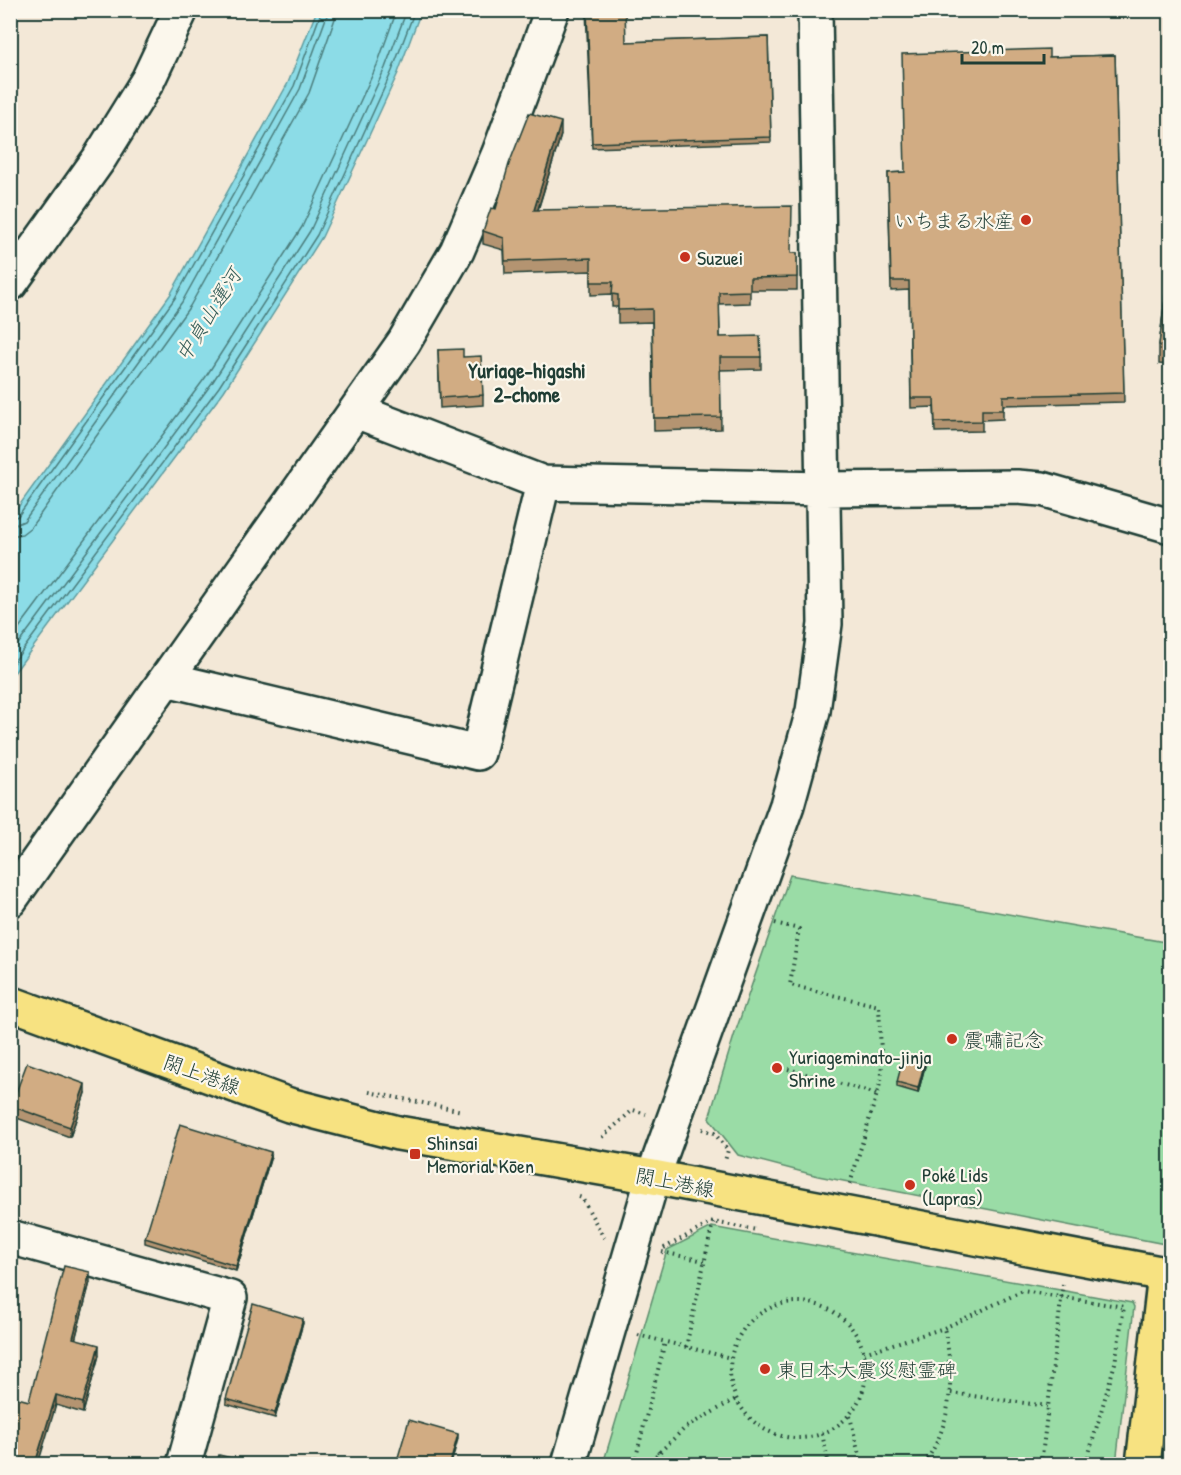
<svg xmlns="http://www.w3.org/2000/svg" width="1181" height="1475" font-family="'Patrick Hand','Klee One',sans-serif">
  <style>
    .green { fill: #9adca6; stroke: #5c8c6d; stroke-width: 1.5 }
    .water { fill: #8cdce7; stroke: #609c9f; stroke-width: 1.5 }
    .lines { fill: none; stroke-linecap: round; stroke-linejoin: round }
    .shore { stroke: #4b7d7c; stroke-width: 1.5 }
    .minor-casing { stroke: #1f3d34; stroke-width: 38 }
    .major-casing { stroke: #1f3d34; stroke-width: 38 }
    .path { stroke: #1f3d34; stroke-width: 4; stroke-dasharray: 1.5 4.5; stroke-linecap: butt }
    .minor { stroke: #fbf7ec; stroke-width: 33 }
    .major { stroke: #f7e281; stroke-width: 33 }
    .wall { fill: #b49471; stroke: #1f3d34; stroke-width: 1.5 }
    .shaded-wall { fill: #92785c; stroke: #1f3d34; stroke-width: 1.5 }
    .building { fill: #d1ac83; stroke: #1f3d34; stroke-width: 1.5 }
    .poi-dot { fill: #c8321e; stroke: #fbf7ec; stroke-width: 2 }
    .labels { text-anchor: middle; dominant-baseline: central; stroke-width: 4.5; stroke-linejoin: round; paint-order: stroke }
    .poi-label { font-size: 20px; fill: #1f3d34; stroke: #fbf7ec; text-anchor: start }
    .street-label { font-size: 20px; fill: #1f3d34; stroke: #fbf7ec }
    .water-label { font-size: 21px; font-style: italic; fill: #355d58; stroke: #fbf7ec }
    .neighbourhood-label { font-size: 21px; font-weight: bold; fill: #1f3d34; stroke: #fbf7ec }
  </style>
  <rect width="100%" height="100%" fill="#f3e8d7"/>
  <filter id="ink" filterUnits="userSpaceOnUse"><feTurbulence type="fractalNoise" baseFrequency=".0167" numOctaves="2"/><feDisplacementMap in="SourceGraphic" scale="12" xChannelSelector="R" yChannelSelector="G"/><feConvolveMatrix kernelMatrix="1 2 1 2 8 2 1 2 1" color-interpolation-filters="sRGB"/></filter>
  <g filter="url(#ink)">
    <!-- green -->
    <path class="green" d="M790 875 1170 943V1245L818 1176 738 1155 709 1118 734 1036Z
      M712 1227 1132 1303 1134 1307 1116 1464H603L667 1250Z"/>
    <!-- water -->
    <path class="water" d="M317 10 421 11 398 73 322 237 224 391 11 677V517L170 295 288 83Z"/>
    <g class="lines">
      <!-- shore -->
      <path class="shore" d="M10 519 18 516 175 298 294 86 322 10
        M10 527 24 521 182 302 300 89 329 10
        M10 536 22 534 31 527 190 306 309 93 338 10
        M10 640 205 378 302 227 377 65 397 10
        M10 655 212 383 310 231 385 68 407 10
        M10 667 219 387 317 235 392 71 415 10"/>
      <!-- minor casing -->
      <g class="minor-casing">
        <path id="minor" d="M10 284 99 159 148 80 181 10
          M356 411 543 483 824 489 1017 487 1042 489 1170 526
          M166 679 478 753 543 483
          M10 900 404 342 457 251 499 153 552 10
          M10 1237 230 1298 184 1464
          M569 1464 653 1177 787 805 813 711 825 624 815 10"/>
      </g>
      <!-- major casing -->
      <g class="major-casing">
        <path id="major" d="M10 1003 289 1105 398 1133 653 1177 1165 1274 1143 1464"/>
      </g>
      <!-- path -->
      <path class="path" d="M775 923 799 929 790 985 879 1006 882 1077 850 1184
        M788 1069 877 1094
        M369 1092 462 1111
        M702 1129 714 1133 728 1150 725 1161
        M602 1137 633 1110 646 1114
        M579 1197 582 1198 604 1238
        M664 1248 713 1222
        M662 1252 704 1261
        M730 1370a68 68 0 1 1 136 0a68 68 0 1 1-136 0Z
        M638 1335 731 1358
        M686 1347 713 1222 757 1230
        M864 1353 944 1328 1023 1291 1124 1307 1115 1363 1086 1464
        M951 1393 1047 1406
        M850 1416 861 1464
        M822 1434 829 1464
        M658 1451 667 1464
        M636 1457 665 1342
        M647 1464 686 1427 736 1399
        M924 1464C953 1423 955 1376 944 1328
        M1041 1464 1063 1284"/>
      <!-- minor -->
      <use href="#minor" class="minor"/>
      <!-- major -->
      <use href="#major" class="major"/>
    </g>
    <!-- wall -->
    <path class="wall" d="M586 10 626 42 768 37 771 142 592 148Z
      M1115 55 1124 402 1003 405V419L982 420V431L935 432 934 407 911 408 909 290 891 291 888 173 905 172 1049 57Z
      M561 135 538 210 791 253H797V290H750V303L719 304 720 337 761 357V369L720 370 721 429 654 431 652 322 618 323V307H612V294L591 295V271L505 274 504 250 483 244V231L496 209Z
      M1170 261V365L1159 364V345Z
      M438 350 463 357 483 395V405L440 408Z
      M925 1066 918 1093 897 1087V1082Z
      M85 1093 70 1137 11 1116V1106Z
      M271 1156 236 1271 145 1243V1238Z
      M90 1282 75 1339 99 1355 83 1413 56 1405 29 1401Z
      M303 1323 275 1418 226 1404V1399Z"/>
    <!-- shaded-wall -->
    <path class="shaded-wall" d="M561 122V135L534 222V210Z
      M925 1061V1066L918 1093V1088Z
      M85 1084V1093L70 1137V1127Z
      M271 1152V1156L236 1271V1266Z
      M90 1272V1282L73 1348V1338Z
      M303 1319V1323L275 1418V1413Z
      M99 1345V1355L83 1413V1403Z
      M56 1395V1405L38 1464H35Z
      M458 1434V1439L451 1464H450Z"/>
    <!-- building -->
    <path class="building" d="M587 10H625L626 42 768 37 771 137 592 143Z
      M1049 49V57L1115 55 1124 393 1003 396V410H982V421L935 422 934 398H911L909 281H891L888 173 905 172 902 54Z
      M529 113 561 122 534 210 792 206 791 253H797V277L750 278V291L719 292 720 337 760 336 761 357H720L721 417 654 418 652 309 618 310V295L612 294 613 282H591V258L505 261 504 238 483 231 491 208 496 209 509 164Z
      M1170 261V347L1159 345Z
      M463 349V357L481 356 483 395 440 398 438 350Z
      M904 1055 925 1061 918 1088 897 1082Z
      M27 1063 85 1084 70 1127 11 1106Z
      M180 1124 271 1152 236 1266 145 1238Z
      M64 1266 90 1272 73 1338 99 1345 83 1403 56 1395 35 1464H10V1396L29 1401Z
      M253 1304 303 1319 275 1413 226 1399Z
      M409 1420 458 1434 450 1464H396Z
      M219 1455 256 1464H216Z"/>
  </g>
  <!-- markers -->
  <g class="poi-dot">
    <circle cx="1026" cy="220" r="6"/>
    <circle cx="685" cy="257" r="6"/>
    <circle cx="952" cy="1039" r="6"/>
    <circle cx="777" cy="1068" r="6"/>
    <rect x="409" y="1148" width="12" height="12" rx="3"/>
    <circle cx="910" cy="1185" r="6"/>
    <circle cx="765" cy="1369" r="6"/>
  </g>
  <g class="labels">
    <!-- poi labels -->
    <g class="poi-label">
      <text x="1014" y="220" text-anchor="end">いちまる水産</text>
      <text x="697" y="257">Suzuei</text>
      <text x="964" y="1039">震嘯記念</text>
      <text x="789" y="1056">Yuriageminato-jinja<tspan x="789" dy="23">Shrine</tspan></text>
      <text x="427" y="1142">Shinsai<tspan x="427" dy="23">Memorial Kōen</tspan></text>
      <text x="922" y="1174">Poké Lids<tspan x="922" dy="23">(Lapras)</tspan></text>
      <text x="777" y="1369">東日本大震災慰霊碑</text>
    </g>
    <!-- street labels -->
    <g class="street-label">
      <text transform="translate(202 1074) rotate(20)">閖上港線</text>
      <text transform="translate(675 1182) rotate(11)">閖上港線</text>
    </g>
    <!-- water labels -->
    <g class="water-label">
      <text transform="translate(208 315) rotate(-58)">中貞山運河</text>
    </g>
    <!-- neighbourhood labels -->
    <g class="neighbourhood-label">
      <text x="527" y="370">Yuriage-higashi<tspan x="527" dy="24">2-chome</tspan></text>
    </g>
  </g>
  <!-- margin -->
  <rect width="1181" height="1475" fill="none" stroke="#fbf7ec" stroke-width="36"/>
  <rect x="18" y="18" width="1145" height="1439" fill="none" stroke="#1f3d34" stroke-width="2" filter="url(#ink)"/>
  <!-- scale -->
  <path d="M962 54v9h82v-9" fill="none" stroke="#1f3d34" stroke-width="3"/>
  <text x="971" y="54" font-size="18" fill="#1f3d34" stroke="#fbf7ec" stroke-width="4.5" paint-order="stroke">20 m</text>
</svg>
